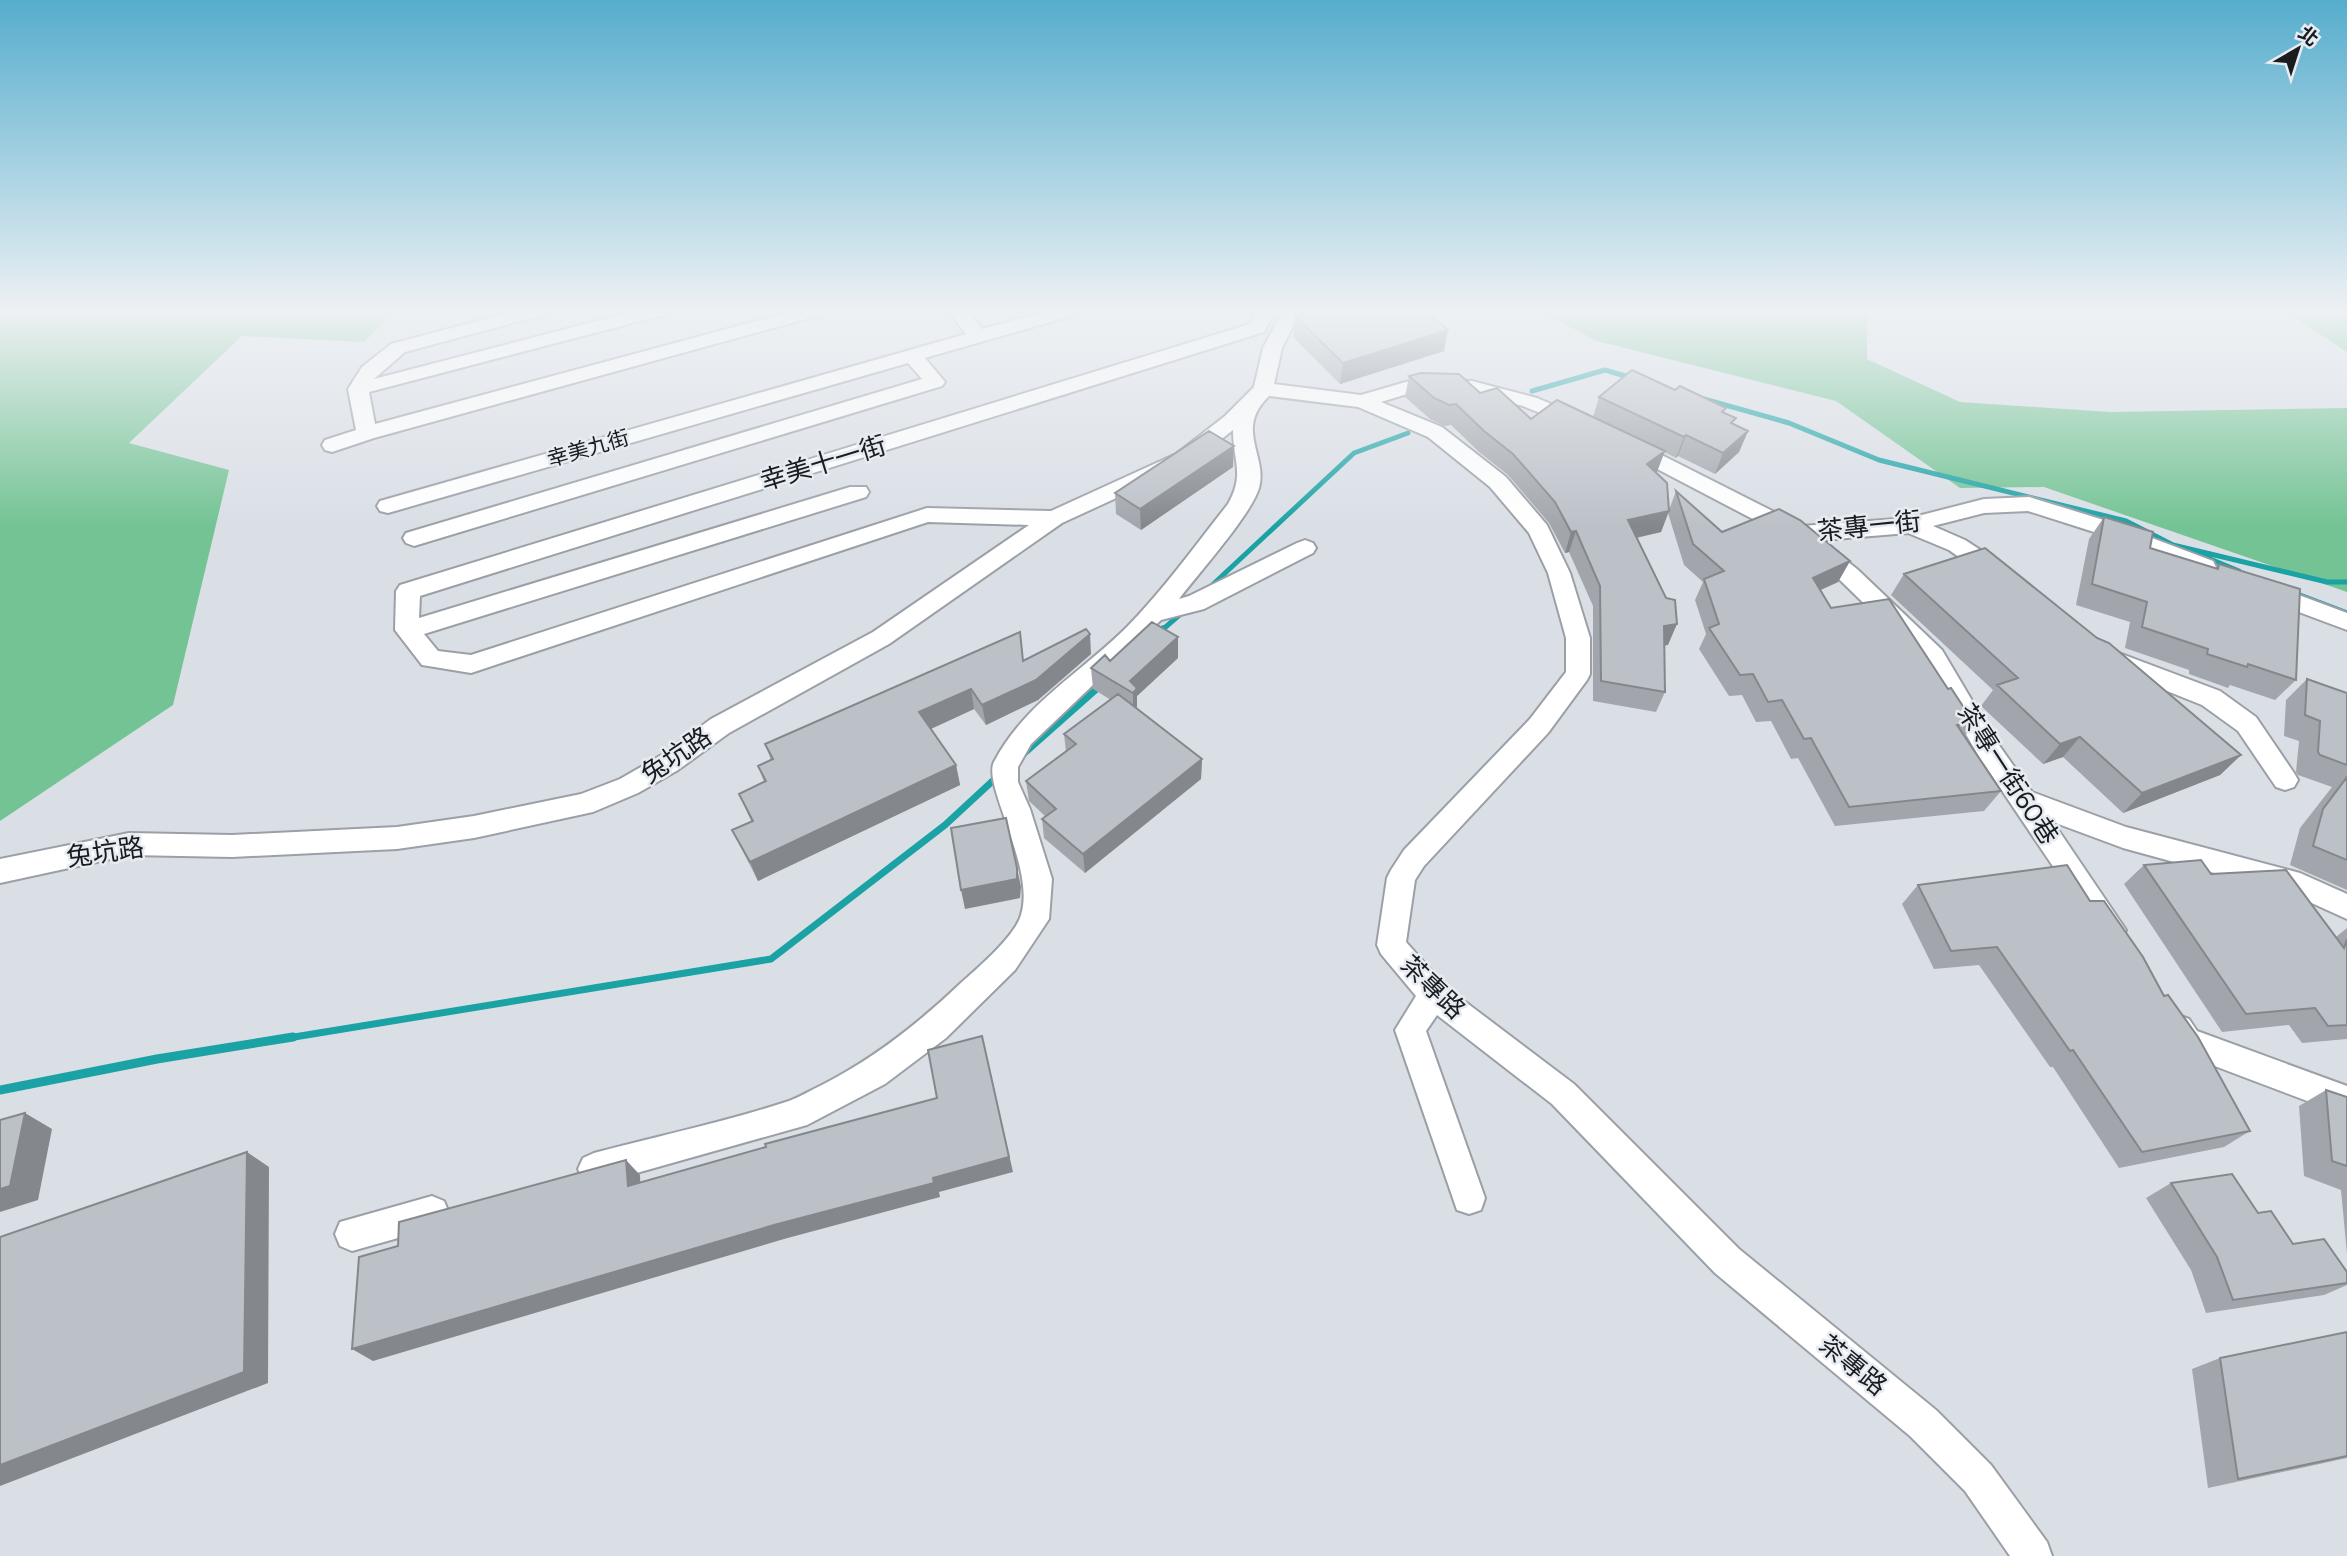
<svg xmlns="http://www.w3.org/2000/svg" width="2347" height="1556" font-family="Figtree,'Noto Sans TC',sans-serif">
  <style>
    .forest { fill: #73c394 }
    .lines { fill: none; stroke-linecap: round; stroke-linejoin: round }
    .stream-far2 { stroke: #1ba2a4; stroke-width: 5 }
    .stream-far1 { stroke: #1ba2a4; stroke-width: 7 }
    .stream { stroke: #1ba2a4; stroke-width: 9 }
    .minor-casing { stroke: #9b9fa6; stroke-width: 4 }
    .minor { fill: #fff; fill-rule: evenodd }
    .wall { fill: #a2a6ac }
    .shaded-wall { fill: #84878c }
    .building { fill: #bcc1c8; stroke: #84878c; stroke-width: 2 }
    .labels { text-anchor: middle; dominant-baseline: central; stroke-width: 5; stroke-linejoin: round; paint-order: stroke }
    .far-street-label { font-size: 21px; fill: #1a1c1f; stroke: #e7ecf3 }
    .street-label { font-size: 26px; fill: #1a1c1f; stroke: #e7ecf3 }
  </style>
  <rect width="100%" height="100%" fill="#dadfe6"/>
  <!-- forest -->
  <path class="forest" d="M0 310H395L364 342 242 336 129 443 229 470 173 705 0 821Z
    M1508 310H1867V359L1960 402 2110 412 2347 408V592L2044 487 1960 488 1836 401 1597 341 1539 311Z
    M2283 310H2347V352Z"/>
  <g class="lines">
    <!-- stream-far2 -->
    <path class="stream-far2" d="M1532 391 1605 370 1632 378
      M1704 399 1789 423 1879 460 2126 521 2173 545 2327 582H2347
      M2198 554 2239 571
      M1208 589 1354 453 1408 433
      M2292 592 2347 613
      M1161 631 1184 611"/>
    <!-- stream-far1 -->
    <path class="stream-far1" d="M1159 633 1163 629
      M1020 757 1100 686
      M282 1039 771 959 945 825 998 776"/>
    <!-- stream -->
    <path class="stream" d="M0 1090 157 1059 293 1037"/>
    <!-- minor casing -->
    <g class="minor-casing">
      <path id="minor" d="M519 310H548L546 314 405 352 374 379 639 310H669L667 314 369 392 375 424 797 310H826L824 314 374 438 332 452 325 450 322 445 325 440 356 430 348 389 362 367 391 344Z
        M948 310H967L982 329 1052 310H1080L1078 314 925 358 945 382 942 386 414 546 406 543 403 538 406 533 922 379 908 363 388 513 380 511 377 506 380 501 966 334Z
        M1258 310H1276L1264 332 420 596 419 618 850 487H866L869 492 866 497 424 634 438 651 471 655 927 508 1051 511 1176 454 1225 416 1254 387 1263 348 1283 310H1301L1282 348 1274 384 1361 395 1416 379 1472 381 1537 398 1584 418 1587 422 1584 426 1577 428 1523 406 1472 393 1417 391 1381 402 1442 427 1506 477 1547 525 1570 573 1590 638V674L1587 680 1548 733 1424 866 1415 880 1406 942 1447 988 1574 1084 1739 1249 1936 1410 1991 1465 2047 1542 2052 1556H2010L1965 1491 1910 1436 1715 1273 1552 1104 1437 1015 1426 1031 1485 1198 1481 1210 1469 1214 1457 1210 1395 1030 1416 996 1381 954 1377 945 1387 878 1391 870 1404 850 1530 719 1566 672V638L1548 573 1529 533 1490 487 1428 437 1358 407 1269 396C1234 429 1268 456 1259 488 1251 515 1198 574 1179 599L1189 596 1297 543 1305 540 1313 543 1316 548 1313 553 1204 609 1161 620 1031 744 1018 767V782L1030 809 1052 879 1049 919 1015 970 946 1038 885 1084 807 1125 594 1185 583 1180 578 1169 583 1158 594 1153C658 1136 725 1122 789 1101 800 1097 811 1090 822 1085 875 1058 919 1023 962 982 979 967 1015 936 1021 915 1036 868 982 785 994 762 1024 704 1082 672 1127 627 1164 589 1195 546 1228 504 1245 474 1233 461 1233 430L1190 464 1062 523 889 644 729 733 678 770 638 793 593 812 474 838 397 849 232 857 129 855 0 883V859L129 833 232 835 397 827 474 816 581 794 620 779 660 756 711 719 873 632 1029 525 928 522 471 673 422 665 395 630 396 591 400 585 1250 324Z
        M1628 438 1802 526 1910 518 1984 499 2029 497 2107 521 2213 561 2216 567 2213 573 2205 575 2197 573 2091 531 2028 511 1984 513 1933 526 1965 540 2005 566 2008 572 2005 578 1997 580 1989 578 1949 550 1908 533 1799 542 1791 539 1621 450 1618 445 1621 440Z
        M1816 540 1824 543 1857 569 1942 650 1996 741 2032 792 2126 827 2300 873 2347 894V919L2294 895 2123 848 2053 822 2126 930 2122 939 2112 942 2102 939 1978 755 1924 662 1841 581 1808 553 1805 548 1808 543Z
        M2267 583 2347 613V630L2259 597 2255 591 2259 585Z
        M2111 650 2220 691 2256 717 2294 773 2298 780 2294 787 2285 790 2276 787 2238 731 2202 705 2102 665 2099 659 2102 653Z
        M2178 1015 2189 1019 2197 1031 2347 1086V1116L2175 1051 2163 1029 2167 1019Z
        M432 1196 444 1201 449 1213 444 1225 352 1251 340 1246 335 1234 340 1222Z"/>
    </g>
    <!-- minor -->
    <use href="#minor" class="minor"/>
  </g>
  <!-- wall -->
  <path class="wall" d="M1317 310H1432L1431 316 1444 351 1340 384 1293 337 1295 316Z
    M1409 376 1480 393 1531 419 1593 417 1599 397 1724 413 1734 424 1748 431 1739 452 1715 474 1678 456 1676 458 1664 452 1656 473 1669 510 1676 491 1722 532 1850 561 1838 582 1821 590 1831 608 1948 689 1974 723 1965 736 2001 791 1984 811 1835 826 1798 758 1791 759 1771 721 1756 722 1742 695 1729 696 1699 649 1706 634 1695 600 1703 582 1684 565 1668 513 1661 532 1637 538 1668 645H1665V692L1656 712 1593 701V606L1569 552 1565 553 1549 523 1508 475 1479 452 1451 425 1444 426 1430 419 1405 397Z
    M1233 467 1141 530 1116 514 1115 493Z
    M2104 517 2150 548 2215 568 2219 564 2296 680 2275 700 2230 685 2228 688 2189 674V670L2125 648 2130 622 2076 605 2089 539Z
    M1904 574 2241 755 2220 775 2123 813 2063 757 2043 764 1981 706 1993 690 1891 595Z
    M1178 637V658L1137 696V709L1202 759 1201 779 1085 873 1044 838 1042 819 1045 816 1029 801 1026 781 1066 752 1064 734 1111 700 1093 689 1091 668Z
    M1091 654 1038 700 986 725 974 709 931 729 956 765 960 785 758 881 732 830 751 821 739 794 764 782 758 766 771 760 765 744 1023 660Z
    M2307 679 2347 693V890L2290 865 2300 828 2332 787 2298 775 2296 772 2299 741 2284 736 2286 700Z
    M2144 865 2211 874 2336 937 2347 928V1039L2302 1043 2289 1025 2222 1032 2124 884Z
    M1918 885 2090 901 2164 996 2250 1131 2224 1147 2119 1168 2053 1067H2050L1979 965 1934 969 1902 904Z
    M2326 1090 2347 1097V1254L2341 1190 2304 1176 2299 1106Z
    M2171 1183 2258 1213 2293 1244 2347 1272V1285L2324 1295 2206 1313 2191 1270 2146 1198Z
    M2347 1332V1458L2208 1488 2192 1369 2220 1358Z"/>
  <!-- shaded-wall -->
  <path class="shaded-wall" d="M1418 310H1432L1430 322Z
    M1448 330 1444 351 1340 384 1343 363Z
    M1748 431 1739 452 1715 474 1723 453Z
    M1686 435 1678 456 1676 458 1684 437Z
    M1234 446 1233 467 1141 530 1140 509Z
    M1665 451 1657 472 1639 486 1647 464Z
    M1669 511 1661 532 1620 541 1628 520Z
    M1576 531 1569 552 1565 553 1571 532Z
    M1850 561 1838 582 1802 598 1813 578Z
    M1677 624 1668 645 1655 647 1664 626Z
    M1090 634 1091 654 1038 700 986 725 982 705Z
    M1178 637V658L1137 696V709L1133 713V693L1130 681Z
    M971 689 974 709 924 732 919 712Z
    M2080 737 2063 757 2043 764 2060 744Z
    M2241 755 2220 775 2123 813 2142 793Z
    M1202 759 1201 779 1085 873 1083 854Z
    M956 765 960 785 758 881 750 862Z
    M1017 868 1021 887 1020 898 965 909 961 890Z
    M982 1036 1013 1172 939 1192 940 1197 784 1239 373 1361 352 1349 933 1178Z
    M25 1113 52 1129 38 1200 0 1212V1189Z
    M247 1152 269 1167 268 1383 0 1486V1465Z
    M626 1160 640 1175 641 1200 628 1186Z"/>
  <!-- building -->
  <path class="building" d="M1317 310H1424L1448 330 1343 363 1295 316Z
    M1632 370 1675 390 1680 386 1726 408 1722 412 1736 418 1731 423 1748 431 1723 453 1686 435 1684 437 1599 397Z
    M1421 373 1459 374 1480 393 1497 388 1531 419 1557 400 1665 451 1647 464 1667 483 1669 511 1628 520 1666 598 1675 600 1677 624 1664 626 1665 692 1601 681 1600 586 1576 531 1571 532 1555 502 1513 454 1484 431 1456 404 1449 405 1434 398 1409 376Z
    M1209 431 1234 446 1140 509 1115 493Z
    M1676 491 1722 532 1779 509 1800 520 1850 561 1813 578 1831 608 1889 599 1948 689 1951 688 1974 723 1957 725 2001 791 1849 807 1811 738 1804 739 1782 700 1768 702 1753 674 1740 675 1709 628 1719 624 1704 579 1724 571 1693 544Z
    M2104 517 2153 532 2150 548 2218 569 2219 564 2300 589 2296 680 2248 664 2247 667 2207 654 2208 649 2142 627 2147 602 2092 584Z
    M1985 548 2097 638 2109 643 2241 755 2142 793 2080 737 2060 744 1997 685 2018 678 1904 574Z
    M1152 622 1178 637 1130 681 1137 688 1133 693 1091 668 1105 655 1110 661Z
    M1086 629 1090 634 1036 680 982 705 971 689 919 712 956 765 750 862 732 830 753 821 739 794 766 781 758 766 773 759 765 744 1020 632 1023 661Z
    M2307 679 2347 693V765L2320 755 2318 752 2320 721 2305 715Z
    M1118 694 1202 759 1083 854 1042 819 1056 809 1026 781 1076 744 1064 734Z
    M2347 777V860L2313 846 2323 809Z
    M1006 818 1017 868V879L961 890 951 828Z
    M2201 860 2211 874 2286 870 2344 948 2347 939V1025L2328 1026 2315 1008 2246 1014 2144 865Z
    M2067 865 2090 901H2104L2143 957 2164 996 2168 995 2198 1037 2250 1131 2142 1152 2073 1050 2070 1051 1997 947 1951 951 1918 885Z
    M982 1036 1009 1157 933 1178 934 1183 774 1225 352 1349 359 1257 398 1246 399 1222 626 1160 628 1186 766 1147 765 1144 937 1098 928 1050Z
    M2326 1090 2347 1097V1166L2332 1161Z
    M25 1113 10 1186 0 1189V1120Z
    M247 1152 244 1372 0 1465V1237Z
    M2232 1174 2258 1213 2271 1211 2293 1244 2324 1239 2347 1272V1283L2233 1300 2217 1257 2171 1183Z
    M2347 1332V1456L2238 1479 2220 1358Z"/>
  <!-- sky -->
  <linearGradient id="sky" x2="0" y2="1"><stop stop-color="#56adcd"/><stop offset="0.59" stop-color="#eef1f4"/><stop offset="1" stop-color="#eef1f4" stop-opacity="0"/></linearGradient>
  <rect width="2347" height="527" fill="url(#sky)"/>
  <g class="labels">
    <!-- far-street labels -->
    <g class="far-street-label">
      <text transform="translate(588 448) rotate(-16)">幸美九街</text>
    </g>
    <!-- street labels -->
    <g class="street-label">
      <text transform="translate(823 463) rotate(-17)">幸美十一街</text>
      <text transform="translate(1869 526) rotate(-6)">茶專一街</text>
      <text transform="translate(676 755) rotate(-34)">兔坑路</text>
      <text transform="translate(2008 774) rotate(57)">茶專一街60巷</text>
      <text transform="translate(105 852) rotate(-8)">兔坑路</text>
      <text transform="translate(1433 987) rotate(44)">茶專路</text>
      <text transform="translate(1853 1365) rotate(39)">茶專路</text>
    </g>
  </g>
  <!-- north arrow -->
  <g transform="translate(2298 49) rotate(39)" stroke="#e7ecf3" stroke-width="5" paint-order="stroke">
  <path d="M0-5L12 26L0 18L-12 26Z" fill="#1a1c1f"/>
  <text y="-10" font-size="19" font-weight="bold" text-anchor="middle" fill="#1a1c1f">北</text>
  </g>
</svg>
